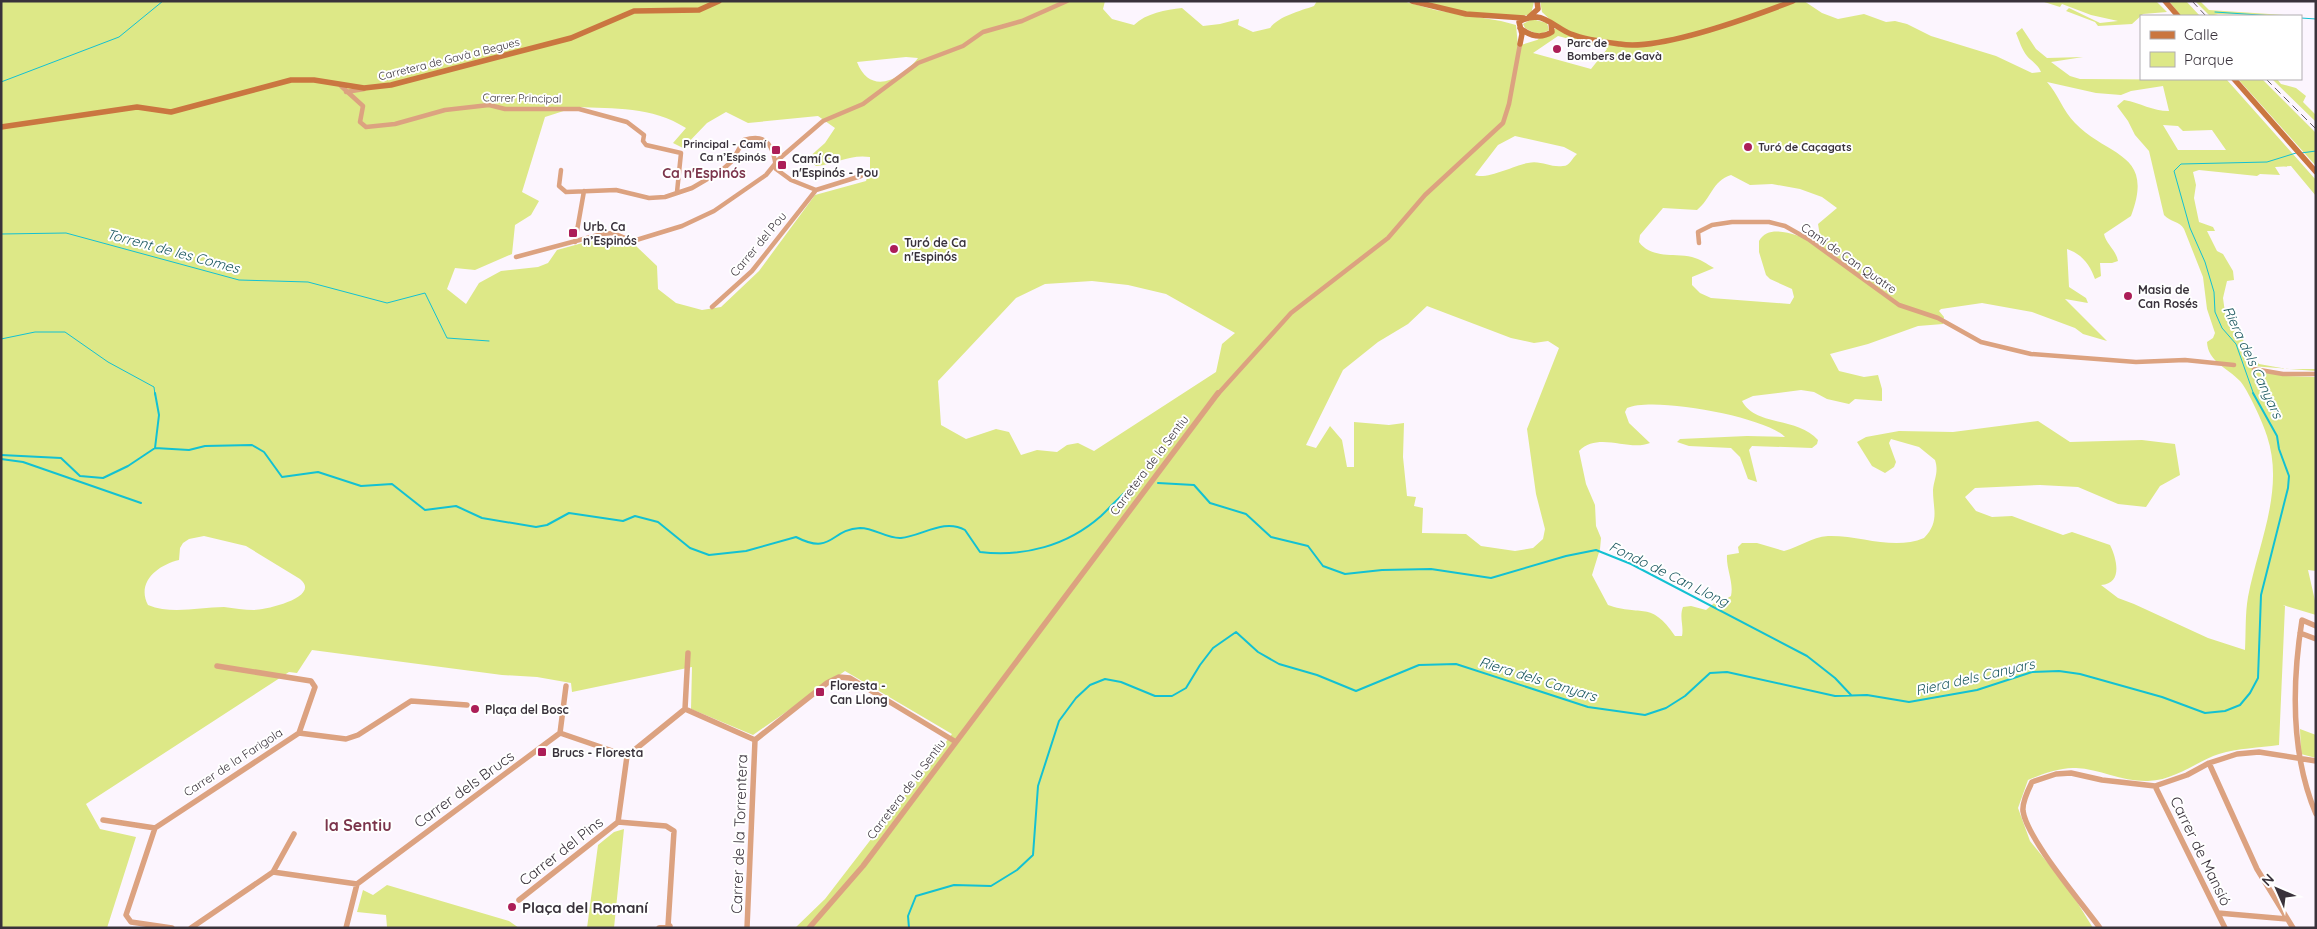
<svg xmlns="http://www.w3.org/2000/svg" width="2317" height="929" font-family="Quicksand,sans-serif">
  <style>
    .green { fill: #dde887; fill-rule: evenodd }
    .lines { fill: none; stroke-linecap: round; stroke-linejoin: round }
    .stream-far1 { stroke: #13c1d2; stroke-width: 1 }
    .stream { stroke: #13c1d2; stroke-width: 2 }
    .street-far1 { stroke: #dca280; stroke-width: 4.5 }
    .street { stroke: #dca280; stroke-width: 5.5 }
    .secondary { stroke: #ca7640; stroke-width: 5.5 }
    .rail { stroke: #665f68; stroke-width: 1; stroke-dasharray: 8 4.5; stroke-linecap: butt }
    .poi-dot { fill: #ac1e58; stroke: #fff; stroke-width: 2 }
    .labels { text-anchor: middle; dominant-baseline: central; stroke-width: 4; stroke-linejoin: round; paint-order: stroke }
    .far-poi-label { font-size: 11px; font-weight: bold; fill: #39323b; stroke: #fff; text-anchor: start }
    .far-street-label { font-size: 11px; fill: #39323b; stroke: #fff }
    .poi-label { font-size: 12px; font-weight: bold; fill: #39323b; stroke: #fff; text-anchor: start }
    .street-label { font-size: 12px; fill: #39323b; stroke: #fff }
    .neighbourhood-label { font-size: 14px; font-weight: bold; fill: #7b354b; stroke: #fff }
    .water-label { font-size: 14px; font-style: italic; fill: #1b5860; stroke: #fff }
    .near-street-label { font-size: 15px; fill: #39323b; stroke: #fff }
    .near-poi-label { font-size: 15px; font-weight: bold; fill: #39323b; stroke: #fff; text-anchor: start }
    .near-neighbourhood-label { font-size: 16px; font-weight: bold; fill: #7b354b; stroke: #fff }
  </style>
  <rect width="100%" height="100%" fill="#fcf5fe"/>
  <!-- green -->
  <path class="green" d="M1 1H1105L1103 9 1112 19 1134 25C1146 13 1166 10 1182 8L1203 26 1220 24 1239 19 1238 25 1253 32 1270 28C1279 16 1300 11 1314 6L1317 1H1403L1435 10 1501 21 1516 25 1518 46 1537 40 1558 27 1542 12 1540 1H1804L1822 13 1838 19 1864 14 1886 22 1895 21 1907 24 1931 36 1996 56 2032 73 2041 72C2038 64 2032 62 2027 56 2022 50 2019 40 2016 33L2022 28 2036 49 2047 58 2083 57 2051 62 2070 76 2080 79 2227 80 2316 180V196L2291 166 2275 167 2280 175 2260 174 2257 176 2199 170 2193 172 2196 185 2194 198 2199 222 2213 227 2215 231H2207L2217 251 2223 254 2233 271 2234 280 2227 281 2223 298 2226 320 2243 340 2259 364 2287 369H2316V371L2251 366 2253 370 2286 376 2316 377V571L2308 570 2316 605V615L2283 605 2285 606 2279 745C2259 748 2238 748 2219 754 2195 762 2176 780 2148 781 2123 782 2100 769 2076 768 2061 767 2042 774 2028 780L2018 808 2030 841 2069 889 2093 928H795L825 899 952 734 845 671 753 735 691 709 692 667 572 692 571 683 537 677 502 675 312 650 297 673 289 672 86 804 100 829 136 837 107 928H1ZM1558 36 1607 49 1591 69 1533 53ZM906 57 918 58C901 80 870 96 857 62ZM2047 82 2096 93 2121 95 2131 91 2163 86 2169 111C2152 111 2141 103 2124 100L2117 106 2128 121 2135 135 2149 151 2164 215C2170 222 2180 221 2184 229L2203 277 2207 309 2215 333 2213 338 2207 342C2208 362 2228 368 2240 381 2247 388 2264 425 2267 436 2285 490 2258 544 2248 597 2245 614 2246 633 2245 650L2208 638 2134 604 2118 598 2101 585C2123 584 2117 559 2110 545L2072 532 2063 535 2012 516 1992 517 1976 511 1965 497 1975 488 2040 485 2078 487 2118 504 2146 507 2160 486 2180 475 2175 444 2142 440 2070 442 2038 421 1953 432 1899 431 1866 437 1857 442 1872 466 1885 473 1894 467 1896 462 1889 443 1891 439 1919 447 1935 460C1939 472 1934 479 1933 490 1933 509 1940 522 1924 538 1893 551 1861 535 1828 536 1811 537 1800 547 1784 551L1757 543H1742L1738 547 1739 553 1727 555C1726 569 1734 582 1731 596L1726 599H1719L1706 610 1691 606 1683 607C1679 617 1684 626 1682 636H1675C1651 600 1642 617 1608 605L1592 575 1600 549 1601 538 1596 526 1595 505 1586 484 1579 451C1599 431 1629 452 1650 443L1629 423 1625 412 1627 408C1654 396 1766 417 1785 437L1747 436 1680 439 1677 442 1689 446 1731 448 1740 457 1748 479 1757 482 1749 450 1752 446 1812 448 1817 444 1818 440C1797 416 1756 427 1742 401L1753 396 1801 390 1814 392 1827 399 1849 404 1855 399 1882 401V389L1878 375 1864 377 1839 371 1830 354 1868 344 1918 326 1943 324 1944 317 1939 311 1941 309 1982 303 2032 312 2075 328 2083 334 2107 341 2065 299 2088 303 2086 298 2069 287 2067 249C2082 254 2090 265 2095 279L2101 276 2100 263H2112L2118 261C2116 250 2106 244 2104 234L2131 216C2155 152 2109 158 2075 123 2063 111 2058 94 2047 82ZM576 107C615 109 651 106 686 128L673 143 683 148 707 123 726 112 748 123 818 116 835 128 825 143 807 159 816 166C837 164 850 154 870 157V169L866 181 815 195 759 271 721 307 702 310 676 303 658 289 657 266 636 246 624 244 611 239H597L557 250 548 263 538 267 501 271 479 283 466 304 447 289 455 268 475 270 512 254 515 225 531 215 539 201 522 192 545 117ZM2163 125 2178 126 2183 131 2212 130 2226 150H2178ZM1515 136 1564 147 1577 154C1572 158 1570 166 1563 166 1551 168 1541 160 1528 163 1515 165 1486 180 1475 175L1498 145ZM1731 175 1750 185 1772 184 1800 189 1822 197 1837 208 1818 224 1820 236 1815 241C1798 237 1770 222 1759 241V252L1766 275 1770 279 1792 289 1794 297 1790 304 1711 298 1700 293 1692 285V277L1714 268C1707 264 1700 259 1692 257 1675 253 1651 259 1639 242L1640 235 1663 208 1697 210C1711 199 1712 181 1731 175ZM1092 281 1128 285 1166 294 1235 333 1222 344 1216 372 1094 451 1078 443 1067 445 1057 452 1037 450 1021 455 1009 432 996 429 966 439 941 425 938 381 1016 298 1045 284ZM1427 306 1511 338 1534 343 1548 341 1559 348 1527 429 1536 494 1545 529 1543 539 1533 548 1515 551 1481 546 1466 534 1422 533 1423 508 1414 506 1416 497 1407 496 1403 457 1404 423 1389 425 1354 422V467H1347L1342 440 1330 426 1316 448 1306 445 1343 370 1378 342 1408 324ZM204 536 246 546 300 579C322 597 266 610 254 610 244 610 234 608 224 607 199 607 172 615 148 605 136 582 158 565 179 560L180 548 183 543 189 539Z
    M1421 1H1534V2L1531 14C1500 24 1452 9 1421 1Z
    M2041 1H2156L2167 12 2143 14 2132 24 2098 26 2095 22 2066 11 2069 8 2100 23 2118 21 2091 15 2062 4 2060 7Z
    M2169 1H2186L2200 16H2181Z
    M2195 1H2200L2209 10 2300 16 2218 14 2210 16Z
    M1532 19 1547 23 1549 30C1540 36 1533 33 1525 28L1523 24Z
    M2238 79H2262L2316 133V166Z
    M2272 79H2277L2281 84 2296 88 2306 96 2303 102 2316 115V122Z
    M2300 729 2316 735V758L2301 754Z
    M624 829 614 928H587L598 845 614 832Z
    M387 885 509 921 519 928 387 927 386 915 357 912 363 890 373 895Z"/>
  <g class="lines">
    <!-- stream-far1 -->
    <path class="stream-far1" d="M2215 12 2274 16
      M2301 18 2316 19
      M1 82 119 37 163 1
      M2301 153 2316 151
      M1 234 66 233 239 280 308 282 387 303 425 293 447 338 489 341
      M1 339 35 332H65L108 362 154 387 155 395
      M2254 395 2236 344 2222 328 2215 312 2214 292 2205 262 2190 228 2174 171 2181 164 2267 162 2296 153"/>
    <!-- stream -->
    <path class="stream" d="M155 448 159 415 155 393
      M1 455 61 458 80 476 103 478 128 466 155 448 189 450 205 446 252 445 264 452 282 477 318 472 361 486 392 484 425 510 456 506 482 518 536 527 547 525 569 513 623 521 635 516 658 522 690 548 709 555 746 551 796 537C833 556 830 529 860 528 875 528 887 539 901 538 922 536 944 518 965 530L980 552C1024 557 1067 546 1101 516 1114 504 1125 489 1141 482
      M1 459 23 462 141 503
      M1158 483 1194 485 1210 503 1246 514 1271 537 1308 546 1323 566 1345 574 1382 570 1431 569 1491 578 1566 556 1596 550 1631 564 1807 656 1835 678 1851 695
      M909 928 908 916 916 896 954 885 991 886 1017 870 1033 855 1038 786 1059 721 1076 698 1090 685 1105 679 1121 682 1155 696H1172L1186 688 1200 665 1213 648 1236 632 1258 652 1279 664 1317 675 1356 691 1419 665 1456 664 1588 707 1645 715 1666 708 1685 696 1710 673 1727 672 1835 696 1867 695 1909 702 1977 690 2032 672 2059 671 2080 674 2162 697 2205 713 2225 711 2240 705 2250 693 2258 678 2261 595 2288 488 2289 476 2279 449 2277 436 2253 393"/>
    <!-- street-far1 -->
    <path class="street-far1" d="M341 86 363 106 360 122 366 127 395 124 445 110 489 105 505 109H579L627 122 644 135 643 141 646 145 681 153 677 192
      M346 92 364 89
      M561 170 559 186 566 192 616 190 649 198 665 197 692 188 721 171 732 161 744 140C768 132 774 148 776 169L791 180 816 190
      M575 242 584 191
      M1699 243 1698 232 1712 225 1732 222H1769L1785 226 1808 239 1899 305 1938 318 1981 342 2031 354 2136 362 2185 360 2234 365
      M516 257 602 234 613 233 633 241 682 226 714 211 766 175 779 159 823 121 863 104 918 63 963 46 983 32 1022 21 1067 1
      M712 307 752 271 816 190 861 176
      M2254 369 2283 374H2316
      M1217 395 1291 313 1388 238 1425 195 1503 123 1509 104 1520 44"/>
    <!-- street -->
    <path class="street" d="M2316 626 2302 620C2292 683 2291 755 2316 814
      M2300 633 2316 639
      M217 666 311 681 315 687 299 733
      M685 709 688 653
      M560 733 627 756 685 709 755 740 827 683 839 677 850 678 956 742
      M2209 763 2257 869 2293 928
      M2155 786 2225 928
      M103 820 155 828
      M618 822 666 826 674 831 668 926
      M618 822 627 756
      M155 828 299 733 346 739 358 735 411 701 467 705
      M155 828 126 915 131 922 172 928
      M273 872 294 834
      M519 900 618 822
      M2218 913 2287 919
      M191 928 273 872 357 884
      M346 928 357 884 560 733 566 686
      M659 928 670 926
      M747 928 755 740
      M809 928 863 866 1218 393
      M2100 928C2082 903 2027 839 2023 811 2022 802 2028 790 2032 782L2056 774 2071 773 2102 780 2155 786 2187 775 2209 763 2237 754 2259 752 2316 761"/>
    <!-- secondary -->
    <path class="secondary" d="M1412 1 1466 14 1524 18
      M2165 1 2178 16
      M1529 17 1538 9 1537 1
      M1520 28C1530 36 1541 39 1552 32L1551 23
      M1520 44 1522 34 1519 22C1525 18 1530 17 1537 17 1548 18 1560 30 1571 34 1586 40 1604 42 1620 44 1660 51 1754 16 1793 1
      M2234 79 2316 172
      M1 127 137 107 171 112 291 80H314L364 88 391 85 571 38 634 11 699 10 719 1"/>
    <!-- rail -->
    <path class="rail" d="M2192 1 2206 16
      M2266 79 2316 129"/>
  </g>
  <!-- markers -->
  <g class="poi-dot">
    <circle cx="1557" cy="49" r="5"/>
    <circle cx="1748" cy="147" r="5"/>
    <rect x="771" y="145" width="10" height="10" rx="2.5"/>
    <rect x="777" y="160" width="10" height="10" rx="2.5"/>
    <rect x="568" y="228" width="10" height="10" rx="2.5"/>
    <circle cx="894" cy="249" r="5"/>
    <circle cx="2128" cy="296" r="5"/>
    <rect x="815" y="687" width="10" height="10" rx="2.5"/>
    <circle cx="475" cy="709" r="5"/>
    <rect x="537" y="747" width="10" height="10" rx="2.5"/>
    <circle cx="512" cy="907" r="5"/>
  </g>
  <g class="labels">
    <!-- far-poi labels -->
    <g class="far-poi-label">
      <text x="1567" y="43">Parc de<tspan x="1567" dy="13">Bombers de Gavà</tspan></text>
      <text x="766" y="144" text-anchor="end">Principal - Camí<tspan x="766" dy="13">Ca n’Espinós</tspan></text>
      <text x="1758" y="147">Turó de Caçagats</text>
    </g>
    <!-- far-street labels -->
    <g class="far-street-label">
      <text transform="translate(449 59) rotate(-14)">Carretera de Gavà a Begues</text>
      <text transform="translate(522 98) rotate(1)">Carrer Principal</text>
    </g>
    <!-- poi labels -->
    <g class="poi-label">
      <text x="792" y="158">Camí Ca<tspan x="792" dy="14">n'Espinós - Pou</tspan></text>
      <text x="583" y="226">Urb. Ca<tspan x="583" dy="14">n’Espinós</tspan></text>
      <text x="904" y="242">Turó de Ca<tspan x="904" dy="14">n'Espinós</tspan></text>
      <text x="2138" y="289">Masia de<tspan x="2138" dy="14">Can Rosés</tspan></text>
      <text x="830" y="685">Floresta -<tspan x="830" dy="14">Can Llong</tspan></text>
      <text x="485" y="709">Plaça del Bosc</text>
      <text x="552" y="752">Brucs - Floresta</text>
    </g>
    <!-- street labels -->
    <g class="street-label">
      <text transform="translate(758 244) rotate(-50)">Carrer del Pou</text>
      <text transform="translate(1849 258) rotate(35)">Camí de Can Quatre</text>
      <text transform="translate(1149 465) rotate(-53)">Carretera de la Sentiu</text>
      <text transform="translate(233 762) rotate(-33)">Carrer de la Farigola</text>
      <text transform="translate(906 789) rotate(-53)">Carretera de la Sentiu</text>
    </g>
    <!-- neighbourhood labels -->
    <g class="neighbourhood-label">
      <text x="704" y="173">Ca n'Espinós</text>
    </g>
    <!-- water labels -->
    <g class="water-label">
      <text transform="translate(173 251) rotate(15)">Torrent de les Comes</text>
      <text transform="translate(2253 362) rotate(65)">Riera dels Canyars</text>
      <text transform="translate(1669 574) rotate(26)">Fondo de Can Llong</text>
      <text transform="translate(1975 677) rotate(-13)">Riera dels Canyars</text>
      <text transform="translate(1538 679) rotate(17)">Riera dels Canyars</text>
    </g>
    <!-- near-street labels -->
    <g class="near-street-label">
      <text transform="translate(464 789) rotate(-36)">Carrer dels Brucs</text>
      <text transform="translate(739 834) rotate(-88)">Carrer de la Torrentera</text>
      <text transform="translate(561 851) rotate(-38)">Carrer del Pins</text>
      <text transform="translate(2201 851) rotate(64)">Carrer de Mansió</text>
    </g>
    <!-- near-poi labels -->
    <g class="near-poi-label">
      <text x="522" y="907">Plaça del Romaní</text>
    </g>
    <!-- near-neighbourhood labels -->
    <g class="near-neighbourhood-label">
      <text x="358" y="825">la Sentiu</text>
    </g>
  </g>
  <!-- border -->
  <rect width="2317" height="929" fill="none" stroke="#39323b" stroke-width="5"/>
  <!-- legend -->
  <rect x="2140" y="15" width="162" height="65" fill="#ffffff" stroke="#b0adb1"/>
  <rect x="2150" y="31" width="25" height="8" fill="#ca7640" stroke="#b0adb1"/>
  <text x="2184" y="40" font-size="15" fill="#39323b">Calle</text>
  <rect x="2150" y="52" width="25" height="15" fill="#dde887" stroke="#b0adb1"/>
  <text x="2184" y="65" font-size="15" fill="#39323b">Parque</text>
  <!-- north arrow -->
  <g transform="translate(2277 889) rotate(315)" stroke="#ffffff" stroke-width="4" paint-order="stroke">
  <path d="M0-4L9 19L0 12L-9 19Z" fill="#39323b"/>
  <text y="-8" font-size="14" font-weight="bold" text-anchor="middle" fill="#39323b">N</text>
  </g>
</svg>
